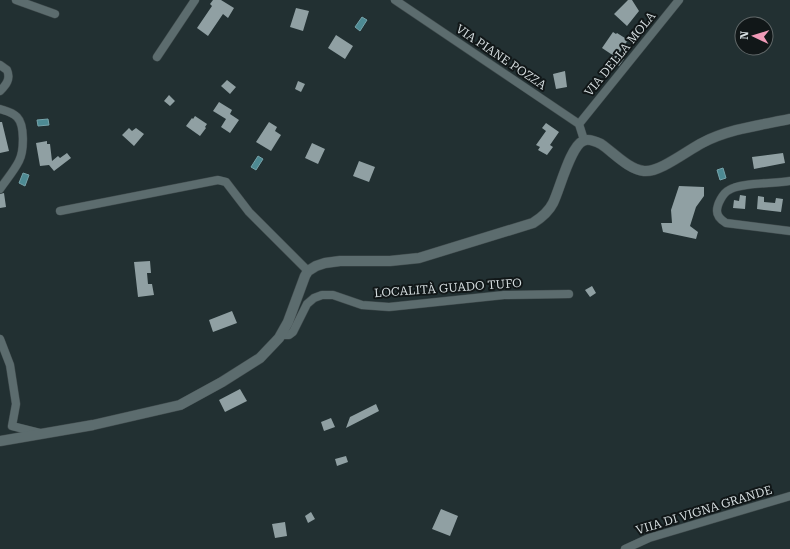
<svg xmlns="http://www.w3.org/2000/svg" width="790" height="549" font-family="'Roboto Serif',serif">
  <style>
    .water { fill: #4d8a93; stroke: #76a3aa }
    .building { fill: #90a0a3 }
    .lines { fill: none; stroke-linecap: round; stroke-linejoin: round }
    .minor-casing { stroke: #404b4d; stroke-width: 9 }
    .tertiary-casing { stroke: #404b4d; stroke-width: 11 }
    .minor { stroke: #5c6c6e; stroke-width: 8 }
    .tertiary { stroke: #5c6c6e; stroke-width: 10 }
    .labels { text-anchor: middle; dominant-baseline: central; stroke-width: 4; stroke-linejoin: round; paint-order: stroke }
    .street-label { font-size: 12px; fill: #d6dee0; stroke: #111718 }
  </style>
  <rect width="100%" height="100%" fill="#223032"/>
  <!-- water -->
  <path class="water" d="M362 17 367 20 360 31 355 27Z
    M48 119 49 125 38 126 37 120Z
    M258 156 263 159 256 170 251 167Z
    M723 168 726 178 720 180 717 170Z
    M23 173 29 175 25 186 19 183Z"/>
  <!-- building -->
  <path class="building" d="M213 0H221L234 8 228 18 223 14 208 36 197 28 212 6 210 4Z
    M628 0H632L639 11 627 26 614 14Z
    M296 8 309 11 303 31 290 27Z
    M613 32 616 34 617 33 628 40 618 55 624 59 619 66 611 60 614 56 602 48Z
    M336 35 353 46 345 59 328 48Z
    M565 71 567 87 556 89 553 74Z
    M227 80 236 87 230 94 221 86Z
    M298 81 305 84 301 92 295 89Z
    M169 95 175 101 170 106 164 101Z
    M219 102 232 110 230 114 239 120 230 133 221 127 226 119 213 111Z
    M195 116 207 124 205 127 206 128 200 136 186 126 192 118 193 119Z
    M0 122H2L9 151 0 153Z
    M269 122 277 127 275 131 281 135 271 151 256 142Z
    M546 123 559 132 550 145 553 147 547 155 538 150 540 147 536 145 546 131 542 128Z
    M129 128 132 131 136 128 144 134 134 146 122 135Z
    M47 141V144H50L52 161 58 156 60 158 67 153 71 158 54 171 49 165 40 166 36 143Z
    M312 143 325 149 318 164 305 158Z
    M783 153 785 163 754 169 752 157Z
    M359 161 375 167 369 182 353 176Z
    M679 186 704 187V196L696 207 690 226 698 232 696 239 663 232 661 223H672L671 210Z
    M4 193 6 207 0 208V194Z
    M740 195 746 196 745 209 733 208 734 200 739 201Z
    M758 196 764 197V202L775 203 776 198 783 199 781 212 757 209Z
    M150 261 151 273H147L148 284H152L154 295 138 297 134 262Z
    M592 286 596 293 590 297 585 290Z
    M232 311 237 323 213 332 209 320Z
    M240 389 247 401 225 412 219 400Z
    M376 404 379 411 346 428 350 417Z
    M331 418 335 427 324 431 321 422Z
    M346 456 348 462 337 466 335 459Z
    M441 509 458 516 450 536 432 529Z
    M311 512 315 519 308 523 305 516Z
    M285 522 287 536 275 538 272 524Z"/>
  <g class="lines">
    <!-- minor casing -->
    <g class="minor-casing">
      <path id="minor" d="M16 0 55 14
        M395 0 579 124 584 140
        M157 57 195 0
        M0 65 7 70C11 79 6 85 0 91
        M0 109C6 111 12 112 17 117 25 125 24 151 19 161 14 171 6 180 0 189
        M579 124 679 0
        M790 181C774 184 741 182 729 190 723 193 717 204 717 211 717 216 721 220 726 223L790 231
        M60 211 218 180 226 182 249 212 308 271
        M281 335H289L293 332 307 304 314 298 322 295H333L362 305 389 307 504 295 569 294
        M0 339 10 365 16 404 12 426 40 433
        M625 549 649 538 790 496"/>
    </g>
    <!-- tertiary casing -->
    <g class="tertiary-casing">
      <path id="tertiary" d="M0 441 93 425 180 405 222 382 260 358 279 338 288 322 305 276 308 271 316 266 325 263 340 261H390L419 258 533 223C541 218 549 211 553 203 560 189 570 147 583 141 588 138 595 141 601 144 614 153 628 169 644 171 659 173 688 150 702 143 728 129 761 125 790 119"/>
    </g>
    <!-- minor -->
    <use href="#minor" class="minor"/>
    <!-- tertiary -->
    <use href="#tertiary" class="tertiary"/>
  </g>
  <g class="labels">
    <!-- street labels -->
    <g class="street-label">
      <text transform="translate(620 54) rotate(-51)">VIA DELLA MOLA</text>
      <text transform="translate(501 57) rotate(34)">VIA PIANE POZZA</text>
      <text transform="translate(448 288) rotate(-4)">LOCALITÀ GUADO TUFO</text>
      <text transform="translate(704 510) rotate(-17)">VIIA DI VIGNA GRANDE</text>
    </g>
  </g>
  <!-- north arrow -->
  <g transform="translate(754 36) rotate(274)"><circle r="19" fill="#111718" stroke="#606768"/>
  <path d="M0-3L7 15L0 10L-7 15Z" fill="#f09ab7"/>
  <text y="-6" font-size="11" font-weight="bold" text-anchor="middle" fill="#d6dee0">N</text>
  </g>
</svg>
